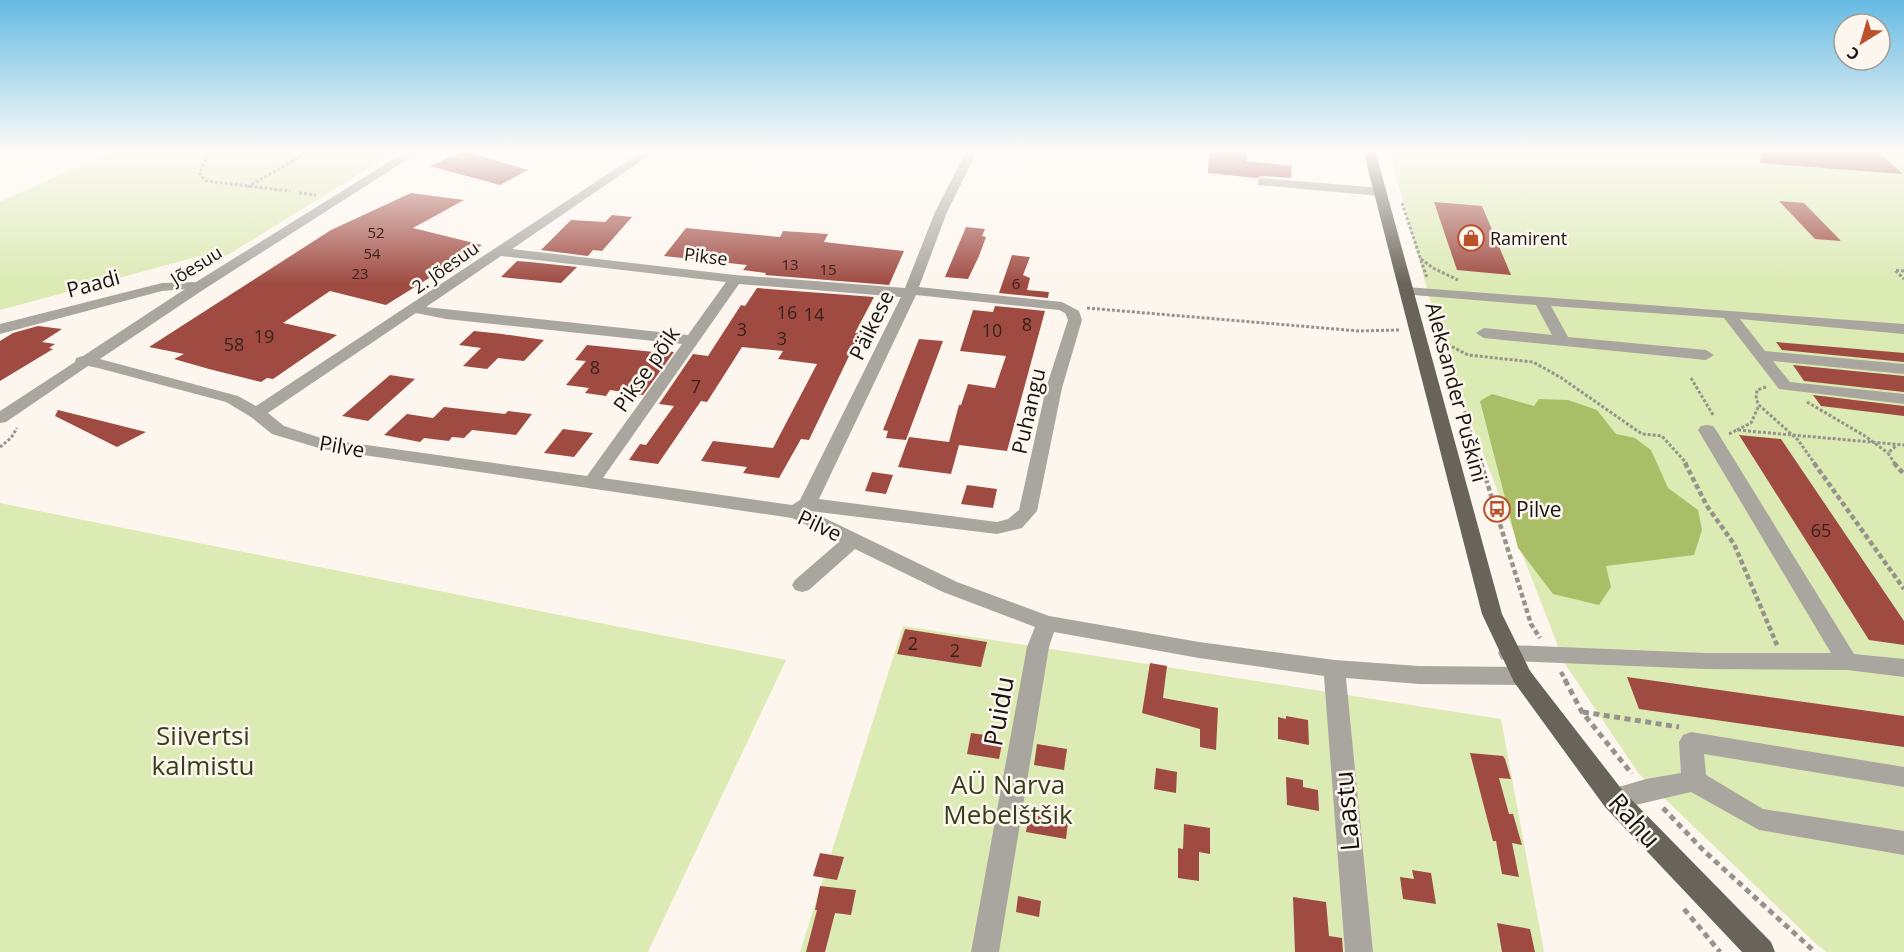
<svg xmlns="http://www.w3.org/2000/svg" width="1904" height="952" font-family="'Open Sans',sans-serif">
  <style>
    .green { fill: #dceab4 }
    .forest { fill: #aabd67 }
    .building { fill: #9f4b42 }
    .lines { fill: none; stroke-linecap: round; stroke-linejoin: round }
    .path-far2 { stroke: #97928c; stroke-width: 3; stroke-dasharray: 3 2; stroke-linecap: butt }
    .path-far1 { stroke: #97928c; stroke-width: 4.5; stroke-dasharray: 5 3; stroke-linecap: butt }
    .path { stroke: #97928c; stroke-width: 5; stroke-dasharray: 6 4.5; stroke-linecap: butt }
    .minor { fill: #a9a6a0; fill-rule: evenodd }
    .major { fill: #686459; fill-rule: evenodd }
    .labels { text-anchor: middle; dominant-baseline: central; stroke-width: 5; stroke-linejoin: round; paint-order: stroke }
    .far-number-label { font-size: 15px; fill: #39211c }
    .far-poi-label { font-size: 18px; fill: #17130f; stroke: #fdf6ef; text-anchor: start }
    .far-street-label { font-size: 18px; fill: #17130f; stroke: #fdf6ef }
    .number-label { font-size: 18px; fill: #39211c }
    .street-label { font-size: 21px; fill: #17130f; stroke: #fdf6ef }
    .poi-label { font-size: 21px; fill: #17130f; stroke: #fdf6ef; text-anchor: start }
    .near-street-label { font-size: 26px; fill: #17130f; stroke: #fdf6ef }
    .near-park-label { font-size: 26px; fill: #373f1a; stroke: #fdf6ef }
  </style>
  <rect width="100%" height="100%" fill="#fdf6ef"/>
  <!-- green -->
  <path class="green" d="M114 150H398L226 256H200L0 310V202Z
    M1389 150H1904V952H1826L1813 941 1639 774 1565 664 1446 358Z
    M0 503 83 520 786 660 648 952H0Z
    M903 626 1501 719 1544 952H800Z"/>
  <!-- forest -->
  <path class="forest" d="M1492 394 1534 406 1539 399 1568 400 1597 410 1616 434 1635 438 1651 450 1668 488 1698 510 1702 530 1694 555 1606 566 1611 587 1599 605 1553 594 1518 548 1480 401Z"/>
  <!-- building -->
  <path class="building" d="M1209 150H1247L1246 161 1292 166 1291 178 1262 176 1256 178 1208 173Z
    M1761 150 1877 151 1903 174 1760 163Z
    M464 151 528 170 500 185 430 166Z
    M411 193 464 200 413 228 482 245 386 305 330 291 283 323 337 335 273 379 267 378 261 382 209 369 174 359 184 354 149 347 331 230Z
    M1779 201 1804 203 1841 241 1815 239Z
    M1434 202 1482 206 1511 275 1457 270Z
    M612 215 632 217 602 251 593 250 588 256 541 250 571 220 605 222Z
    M966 227 985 229 982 236 986 237 979 256 968 279 945 277Z
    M686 228 780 237 783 231 828 234 824 242 904 251 889 285 765 275 766 273 743 270 747 265 664 256Z
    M1012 255 1030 257 1023 275 1030 278 1027 290 1049 292 1048 298 999 293Z
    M517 261 530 262 577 267 561 283 501 277Z
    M757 288 874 297 855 333H860L809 440 801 439 779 478 743 473 747 467 701 461 713 441 773 448 817 364 778 359 783 351 742 347 707 402 701 401 658 464 629 460 640 444 646 445 674 406 659 404 693 354 708 356 741 305 745 306Z
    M995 306 1045 311 1007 451 959 445 951 474 898 467 909 437 949 442 959 405H961L968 384 995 388 1006 356 960 351 973 310 993 312Z
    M38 326 62 329 42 342 55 344 49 348 53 349 0 381V341L13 333Z
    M474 331 502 334 544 340 524 361 498 358 487 369 463 366 481 348 459 345Z
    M919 339 943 341 906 440 886 438 888 431 883 430Z
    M1776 342 1904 353V362L1782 350Z
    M587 345 654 352 656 350 674 352 643 395 610 390 606 396 585 393 589 388 566 385 586 361 575 360Z
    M1793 365 1904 376V392L1804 381Z
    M390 375 415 379 368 421 342 416Z
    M1813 395 1904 406V416L1821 406Z
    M444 407 505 414 508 411 532 414 516 435 472 430 464 438 452 437 449 441 424 438 420 442 384 435 407 414 433 418Z
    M58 410 146 432 117 447 55 416Z
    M563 429 593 433 574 457 544 453Z
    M1739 435 1781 439 1904 621V645L1869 640Z
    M872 472 893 475 886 494 865 491Z
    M967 485 997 489 993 508 961 504Z
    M905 629 987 642 981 667 897 654Z
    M1150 663 1167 666 1163 698 1218 708 1216 750 1200 747V729L1142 713Z
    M1627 677 1904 716V747L1639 709Z
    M1286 716 1308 720 1309 745 1278 739V717L1286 719Z
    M971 733 993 736 992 742 1002 744 999 759 967 754Z
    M1037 744 1067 749 1064 770 1034 765Z
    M1470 753 1503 756 1505 759 1511 779 1499 778 1509 814H1513L1522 845 1512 843 1519 877 1502 874 1496 841H1493Z
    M1156 768 1177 772 1176 793 1154 789Z
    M1286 777 1303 780V787L1318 790 1319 811 1287 805Z
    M1043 809 1059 811 1057 820 1068 822 1066 839 1026 832 1029 814 1042 817Z
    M1184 824 1210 828V854L1199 852V881L1178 878V848L1183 849Z
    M820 853 844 857 837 880 813 876Z
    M1412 870 1431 873 1436 904 1403 899 1400 877 1414 879Z
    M820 886 856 890 851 915 835 913 825 952H806L817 910H815Z
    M1018 896 1041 901 1039 917 1016 912Z
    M1293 897 1326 902 1329 936 1342 938 1343 952H1295Z
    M1497 923 1530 929 1535 952H1502Z"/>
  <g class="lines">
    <!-- path-far2 -->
    <path class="path-far2" d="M210 150 199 173 206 181 290 191
      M247 187 312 150
      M299 193 316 195
      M1402 203 1427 278
      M1421 259 1433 268 1458 280
      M1904 271 1895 270 1904 279
      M1432 306 1481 464
      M1087 308 1359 331 1399 330
      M1443 342 1468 355 1533 362 1560 377 1642 434 1662 436 1687 464
      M1691 378 1713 415
      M1766 387 1757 390 1756 399 1759 405 1798 440 1815 464
      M1807 402 1865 436 1888 453
      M1737 430 1751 423 1759 405
      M1729 434 1737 430 1904 445
      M0 447 11 438 17 428
      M1895 464 1888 453 1897 445"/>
    <!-- path-far1 -->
    <path class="path-far1" d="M1481 463 1531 624 1540 638
      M1685 463 1707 506 1734 544 1777 645
      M1814 463 1904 589
      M1894 463 1904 474
      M1561 672 1566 681"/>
    <!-- path -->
    <path class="path" d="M1565 680 1582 712 1632 774
      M1583 712 1679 727
      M1663 808 1704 851 1815 952
      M1684 909 1720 952"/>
    <!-- minor -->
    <path class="minor" d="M408 150H422L203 290 100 359 238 396 256 406 644 150H657L512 249 735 275 905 288 935 212 967 150H978L947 212 919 287 1062 302 1079 311 1082 320 1062 388 1037 511 1022 528 997 534 810 511 957 582 1049 616 1199 642 1335 660 1419 666 1522 667 1530 670 1533 676 1530 682 1522 685 1419 684 1346 678 1373 952H1345L1324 676 1199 658 1054 632 1049 647 999 952H971L1027 647 1035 627 943 592 855 549 809 590 802 592 795 590 792 585 795 580 840 541 792 518 322 449 272 434 251 417 226 402 98 368 88 366 6 422 0 423V411L75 362 76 358 83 356 185 289 162 291 0 334V324L162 283 196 282ZM501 256 726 282 688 335 426 307ZM739 284 901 297 800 500 792 505 603 478ZM916 295 1059 310 1065 313 1068 320 1046 388 1019 510 1008 519 997 522 819 499ZM416 313 446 319 682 344 587 476 324 439 284 426 268 413Z
      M1262 178 1380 188 1386 192 1380 196 1258 185V179Z
      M1406 287 1904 324V334L1740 319 1765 351 1904 364V374L1773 361 1790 382 1904 394V404L1779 389 1724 318 1551 306 1568 337 1706 350 1714 355 1706 360 1484 338 1476 333 1484 328 1552 335 1536 305 1401 294 1399 291Z
      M1707 425 1713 426 1716 430 1854 654 1904 659V677L1847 670 1705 669 1509 661 1501 659 1498 653 1501 647 1509 645 1705 653H1831L1698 430 1701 426Z
      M1691 732 1904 767V787L1704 754 1706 775 1763 809 1904 831V855L1759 830 1691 792 1614 810 1605 807 1602 799 1605 791 1646 779 1681 773 1679 742 1683 735Z"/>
    <!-- major -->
    <path class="major" d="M1363 150H1375L1502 614 1530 671 1623 791 1771 942 1775 952H1742L1605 807 1514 682 1482 614Z"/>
  </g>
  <!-- sky -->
  <linearGradient id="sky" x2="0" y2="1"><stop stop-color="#66bae3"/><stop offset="0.53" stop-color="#fefbf8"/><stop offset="1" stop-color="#fefbf8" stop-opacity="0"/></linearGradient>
  <rect width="1904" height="284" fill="url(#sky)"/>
  <!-- icons -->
  <defs>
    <g id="shop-ring" transform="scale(1.35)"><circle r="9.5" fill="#fdf6ef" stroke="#b9512b" stroke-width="1.5"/><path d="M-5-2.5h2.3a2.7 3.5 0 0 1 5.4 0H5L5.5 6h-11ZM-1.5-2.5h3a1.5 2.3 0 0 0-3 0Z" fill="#b9512b"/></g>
    <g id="bus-ring" transform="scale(1.35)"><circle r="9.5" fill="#fdf6ef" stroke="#b9512b" stroke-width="1.5"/><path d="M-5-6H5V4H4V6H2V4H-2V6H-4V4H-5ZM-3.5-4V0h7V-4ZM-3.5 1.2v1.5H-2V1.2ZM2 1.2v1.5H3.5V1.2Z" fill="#b9512b"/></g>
  </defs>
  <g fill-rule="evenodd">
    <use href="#shop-ring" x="1471" y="238"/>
    <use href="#bus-ring" x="1497" y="509"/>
  </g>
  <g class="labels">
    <!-- far-number labels -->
    <g class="far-number-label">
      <text x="376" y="232">52</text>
      <text x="372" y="253">54</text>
      <text x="790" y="264">13</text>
      <text x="828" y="269">15</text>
      <text x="360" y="273">23</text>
      <text x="1016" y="283">6</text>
    </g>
    <!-- far-poi labels -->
    <g class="far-poi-label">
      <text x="1490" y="238">Ramirent</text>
    </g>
    <!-- far-street labels -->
    <g class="far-street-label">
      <text transform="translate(706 256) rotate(7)">Pikse</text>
      <text transform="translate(196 265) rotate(-32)">Jõesuu</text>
      <text transform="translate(445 267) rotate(-35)">2. Jõesuu</text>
    </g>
    <!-- number labels -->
    <g class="number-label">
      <text x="787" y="312">16</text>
      <text x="814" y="314">14</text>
      <text x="1027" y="324">8</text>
      <text x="742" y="329">3</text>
      <text x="992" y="330">10</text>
      <text x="264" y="336">19</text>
      <text x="782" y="338">3</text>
      <text x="234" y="344">58</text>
      <text x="595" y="367">8</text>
      <text x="696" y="386">7</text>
      <text x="1821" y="530">65</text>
      <text x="913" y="643">2</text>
      <text x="955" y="650">2</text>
    </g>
    <!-- street labels -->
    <g class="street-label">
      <text transform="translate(93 283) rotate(-15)">Paadi</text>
      <text transform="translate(871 325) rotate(-64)">Päikese</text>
      <text transform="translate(646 369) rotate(-55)">Pikse põik</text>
      <text transform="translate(1457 392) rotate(75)">Aleksander Puškini</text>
      <text transform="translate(1028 411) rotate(-77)">Puhangu</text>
      <text transform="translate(342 446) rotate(10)">Pilve</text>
      <text transform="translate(820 525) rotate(25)">Pilve</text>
    </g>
    <!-- poi labels -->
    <g class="poi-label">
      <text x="1516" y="509">Pilve</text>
    </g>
    <!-- near-street labels -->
    <g class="near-street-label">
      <text transform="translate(998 711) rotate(-80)">Puidu</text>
      <text transform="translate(1346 811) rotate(-95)">Laastu</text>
      <text transform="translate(1635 820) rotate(48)">Rahu</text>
    </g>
    <!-- near-park labels -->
    <g class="near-park-label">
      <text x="203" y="735">Siivertsi<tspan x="203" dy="30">kalmistu</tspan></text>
      <text x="1008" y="784">AÜ Narva<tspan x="1008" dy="30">Mebelštšik</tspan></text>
    </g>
  </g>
  <!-- north arrow -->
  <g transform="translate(1862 42) rotate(217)"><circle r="28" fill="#fdf6ef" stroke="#a19b95" stroke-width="1.5"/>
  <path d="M0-4.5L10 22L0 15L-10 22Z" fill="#b9512b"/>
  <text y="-9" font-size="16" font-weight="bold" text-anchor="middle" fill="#17130f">С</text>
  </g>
</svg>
